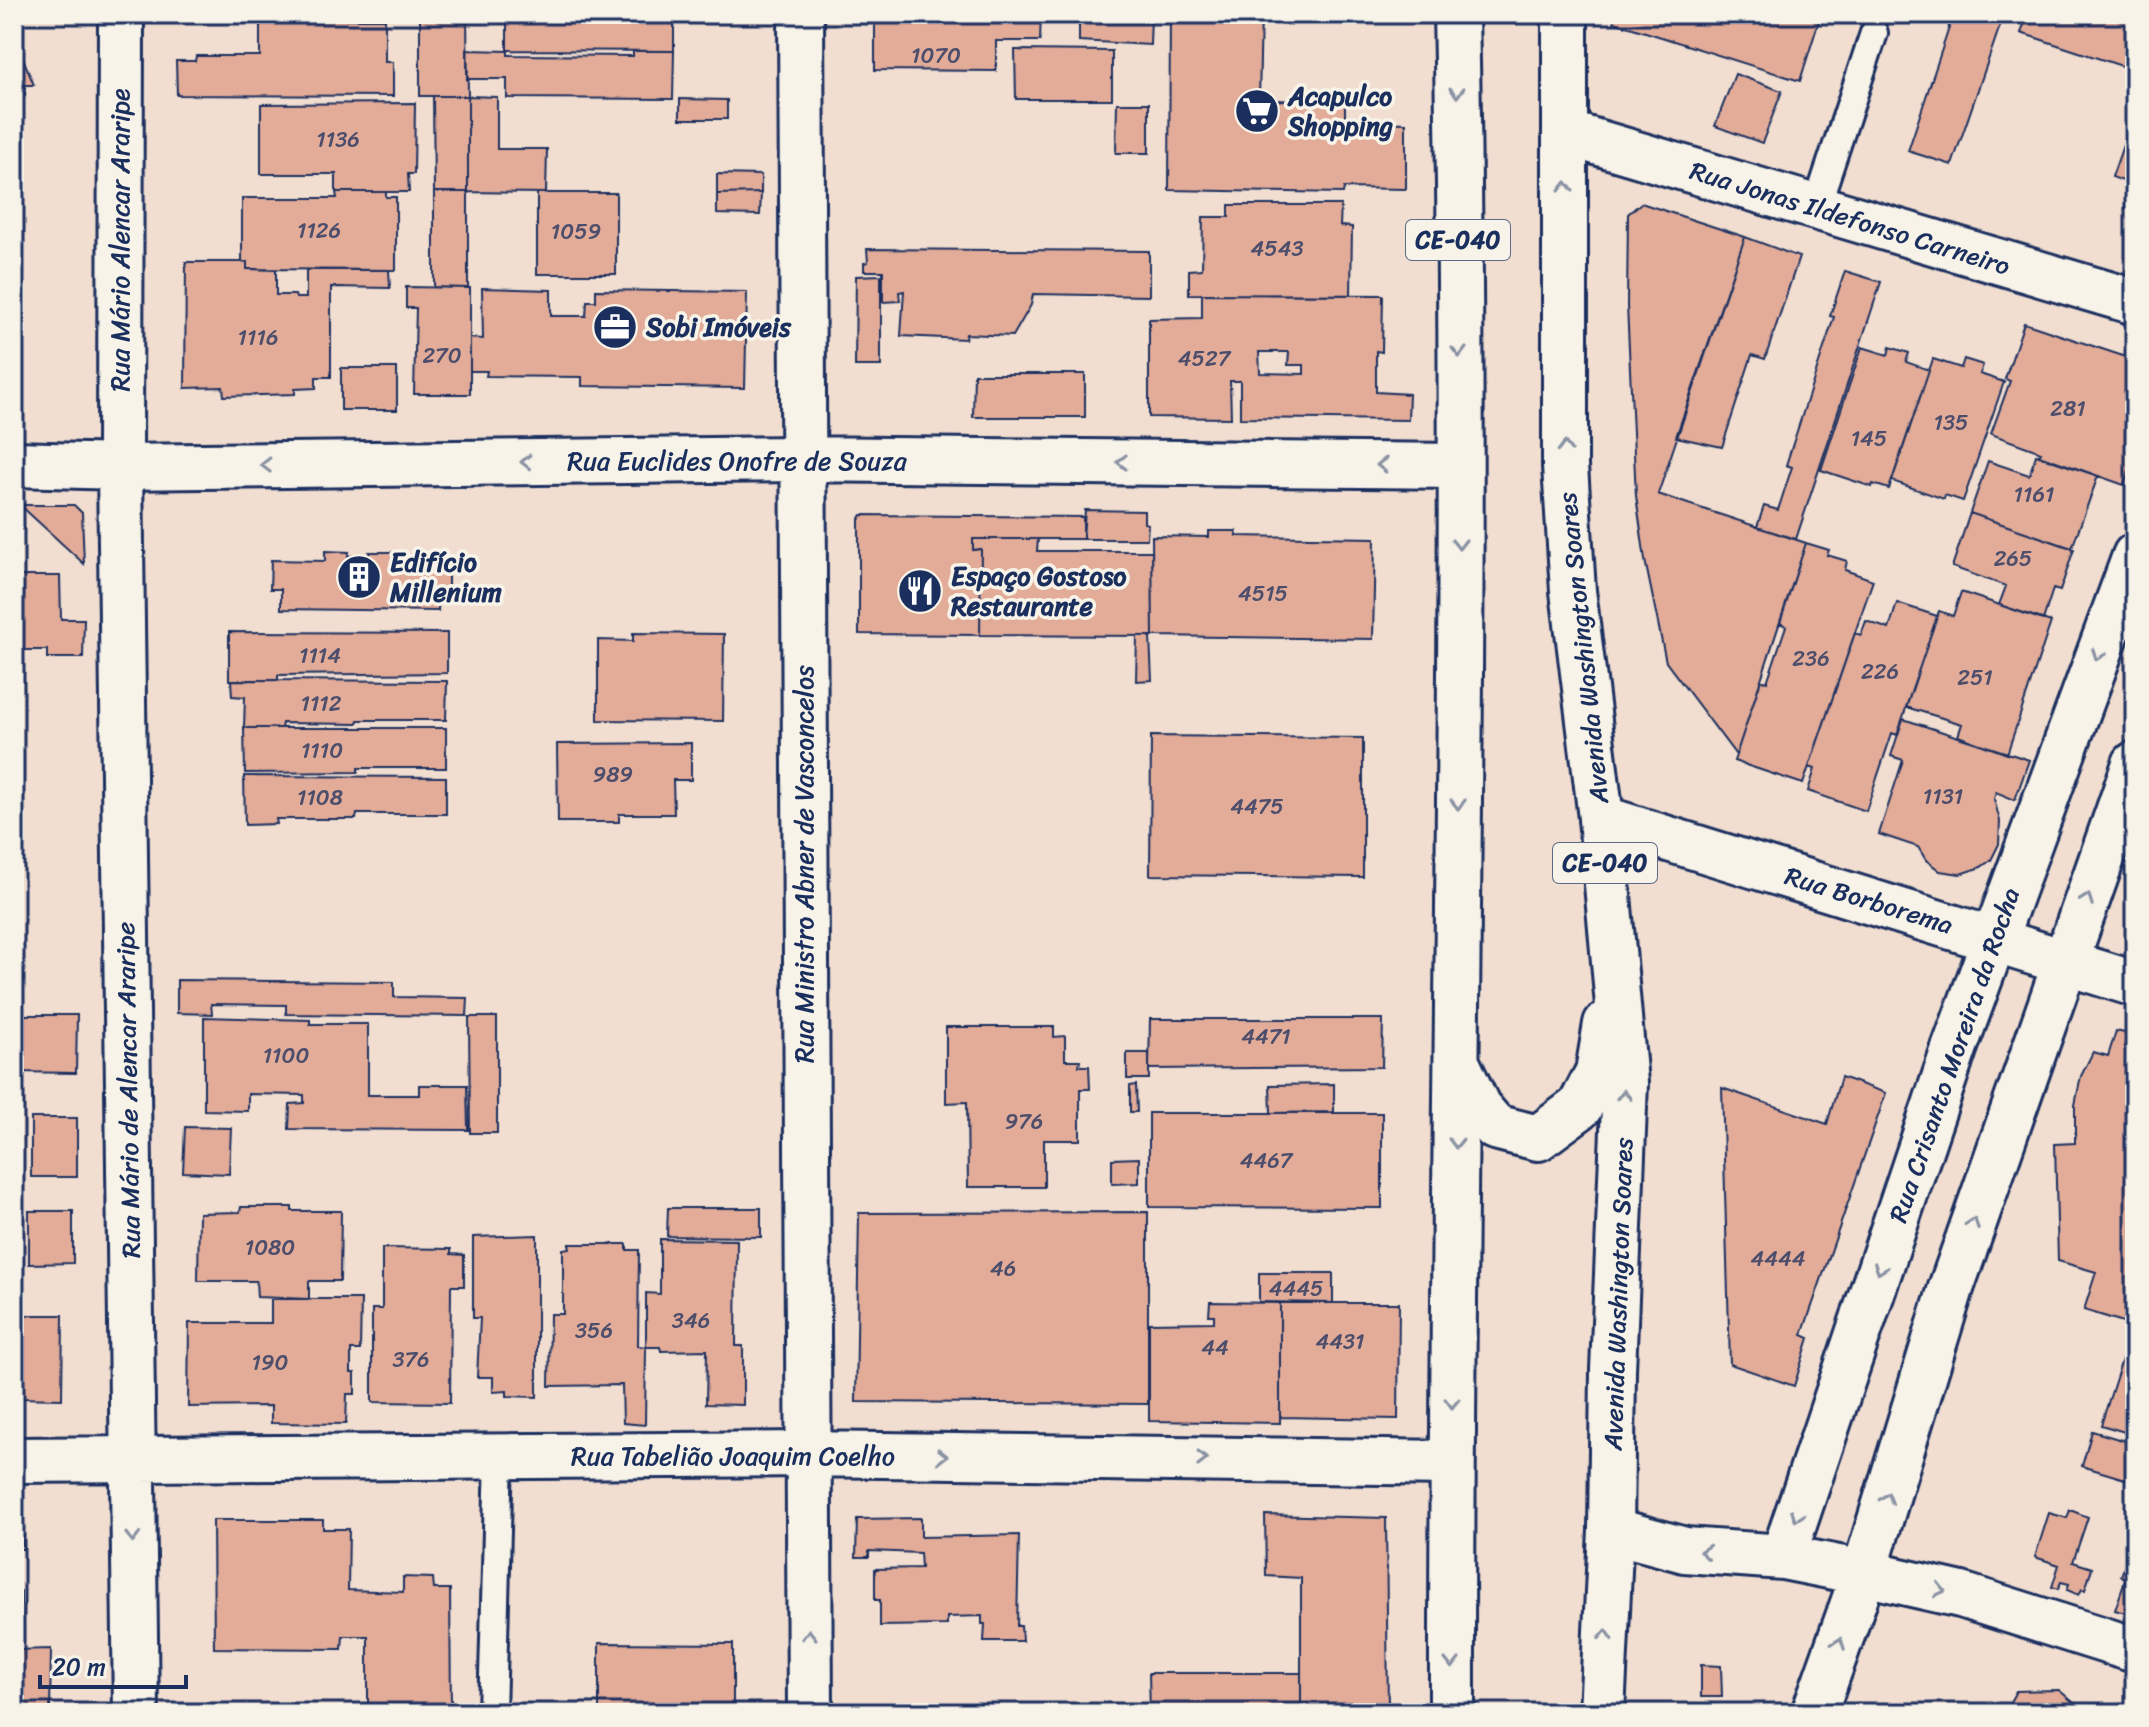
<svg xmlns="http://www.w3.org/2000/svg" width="2149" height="1727" font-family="Sriracha,sans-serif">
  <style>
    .building { fill: #e3ac98; stroke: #1b2f5e; stroke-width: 2; fill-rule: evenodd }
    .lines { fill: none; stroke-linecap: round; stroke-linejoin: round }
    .service-casing { stroke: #1b2f5e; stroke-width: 32 }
    .minor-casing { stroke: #1b2f5e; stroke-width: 50 }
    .secondary-casing { stroke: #1b2f5e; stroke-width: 50 }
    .trunk-casing { stroke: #1b2f5e; stroke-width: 50 }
    .service { stroke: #f7f3e8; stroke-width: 26 }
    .minor { stroke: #f7f3e8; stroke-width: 44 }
    .secondary { stroke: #f7f3e8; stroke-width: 44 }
    .trunk { stroke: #f7f3e8; stroke-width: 44 }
    .oneway { stroke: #8991a3 }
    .labels { text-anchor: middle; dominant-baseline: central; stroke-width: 7; stroke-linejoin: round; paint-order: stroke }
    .number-label { font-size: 22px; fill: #4d4e6c }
    .shield { fill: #f7f3e8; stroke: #5d6a87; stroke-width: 2 }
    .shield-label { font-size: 24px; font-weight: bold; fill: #1b2f5e }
    .poi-label { font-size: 26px; font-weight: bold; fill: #1b2f5e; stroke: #f7f3e8; text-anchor: start }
    .street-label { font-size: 26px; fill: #1b2f5e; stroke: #f7f3e8 }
  </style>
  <rect width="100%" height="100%" fill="#f1ded0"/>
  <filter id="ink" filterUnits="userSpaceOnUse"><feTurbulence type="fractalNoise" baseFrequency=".0125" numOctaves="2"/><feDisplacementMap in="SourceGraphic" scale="16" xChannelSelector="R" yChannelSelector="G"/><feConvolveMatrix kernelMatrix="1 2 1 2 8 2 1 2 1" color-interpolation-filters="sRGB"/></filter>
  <g filter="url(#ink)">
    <!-- building -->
    <path class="building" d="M14 14 22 56 34 85H25V96H14Z
      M260 14H283V19H385V62H393V96L177 95 176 61H195L196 56H260Z
      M420 14 467 15 468 96H420Z
      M507 14H674V51L507 50Z
      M875 14H1041L1040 41H996V71L875 70Z
      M1079 14H1151L1150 45 1079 41Z
      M1170 14H1261L1259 100 1345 101V121L1406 123V189L1344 188 1343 193 1169 190Z
      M1615 14H1821L1800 81 1614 22Z
      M1947 14H2004L1952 165 1908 151 1949 28Z
      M2028 14H2135V56L2131 69 2021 33Z
      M467 50 508 51V55L633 56V51H674L673 99 507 98V79H467Z
      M1015 50 1112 51V99H1016Z
      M1735 74 1782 91 1762 143 1715 126Z
      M433 96H468V192H434Z
      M468 96 497 97V149H547L546 193 468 192Z
      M680 99 727 100V119H680Z
      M415 103 414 174H408L409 192H336V174H261V104Z
      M1117 103H1149V153H1116Z
      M2135 111V212L2125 208 2134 185 2112 177Z
      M717 174 761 175V193L717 194Z
      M336 192H386V197H396V270L247 269V262H242V198H337Z
      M434 192H468V288L434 287Z
      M537 193H616V274H537Z
      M761 193 760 215 717 214V194Z
      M1641 203 1745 237 1658 494 1806 543 1736 755 1666 662 1645 560 1636 496 1627 306 1628 214Z
      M1229 205H1341L1340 226 1352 227 1351 295 1189 294V270L1202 269 1203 217H1229Z
      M1745 237 1799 257 1765 359 1752 355 1722 447 1676 437Z
      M867 249 1149 251V296L1033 294 1031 305 1013 336 966 334 965 339 901 336 904 291 899 292 900 301 883 302V271H864V263L868 262Z
      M186 262H247V269L276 270V295H295L296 298H306V270H389L390 288 331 287V377H316V388L295 389V394L224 396 223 387 185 388Z
      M1845 271 1881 282 1796 539 1757 527 1764 506 1778 510 1792 467 1786 465 1834 317 1830 316Z
      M881 275V366H855L856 276Z
      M406 287 470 288V394H414L416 308H406Z
      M482 288 551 290V316H586L587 301H596V290L747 292 745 388 582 386V377L486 376 487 371H470V338L483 339Z
      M1202 294 1383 295 1382 352 1376 351V392L1409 394 1408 420 1240 418V381H1230L1231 418 1149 417V319L1202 318ZM1259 352H1289L1288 365H1304V374L1260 373Z
      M2024 323 2135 360V451L2124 485 2039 455 2041 452 1991 434 2010 381 2005 379Z
      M1862 347 1888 355 1890 347 1909 353 1906 362 1929 370 1889 489 1873 484 1872 487 1821 470Z
      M1933 359 1961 368 1964 359 1983 365 1980 374 2004 382 1963 501 1945 495 1944 499 1892 481Z
      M341 368H397V410H341Z
      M974 374H1085V417H973Z
      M2036 455 2098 476 2072 548 1970 513 1988 461 2029 475Z
      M20 505H74L82 513 84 564Z
      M1085 510 1144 511V523L1148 524 1147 539H1083Z
      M1970 513 2074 549 2060 591 2053 589 2043 620 1999 605 2006 586 1952 567Z
      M862 515 1083 517V539H973V550L981 549 980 635 859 634V520Z
      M1209 531H1236L1237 536 1375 538 1373 639 1153 636 1152 536 1209 537Z
      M973 539H1038L1037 551H1152L1153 636 980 635 981 549 973 550Z
      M1806 543 1829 550 1827 555 1847 561 1845 570 1873 580 1803 784 1734 761 1761 680 1767 682 1786 626 1780 623Z
      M325 551 349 552 348 556H369V552H393L392 564H448V591H439L438 611 281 609V589H270L271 560 325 561Z
      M14 576H60L61 619H84L83 658H47V650H14Z
      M1961 592 2051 622 2007 754 1958 736 1962 724 1906 707 1939 611 1953 616Z
      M1897 603 1937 616 1897 735 1892 733 1866 811 1808 791 1815 769 1809 767 1855 633 1861 635 1866 621 1889 629Z
      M229 632 447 633V673L278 675V680H229Z
      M633 633 724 634 723 721 598 720V640L633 641Z
      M1137 636H1150L1152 680 1136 681Z
      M231 680 447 681 446 720H358L357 724 282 723 281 728H244L245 697 232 696Z
      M1903 719 2029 760 2015 800 1996 792 1994 799 2000 821 1999 844 1991 860 1981 867 1960 874 1940 871 1926 860 1918 847 1879 834 1903 760 1891 756Z
      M244 728H446V768H358V772L245 773Z
      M1151 736 1363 738V877L1150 875Z
      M691 743V780H673L674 814H619V822H558L557 744Z
      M244 776 446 777V814H357L356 819H276L277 824 245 825Z
      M177 980 394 982V997L468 998 467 1016 286 1014V1005L211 1004 212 1014 177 1013Z
      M14 1015H77L76 1073 14 1072Z
      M204 1017 310 1020V1024H368V1095H419V1085H467L468 1130 289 1129 290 1104 304 1103V1095L248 1094V1111L204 1110Z
      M469 1017H497V1133H470Z
      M1150 1019H1383L1382 1067 1149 1069Z
      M946 1027H1054V1037L1065 1036V1060H1080L1079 1066H1089L1090 1089H1080V1140H1044V1187H968L967 1102 946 1103Z
      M2116 1031 2129 1034 2124 1047 2135 1050V1435L2101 1425 2133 1325 2084 1310 2096 1272 2058 1261 2055 1144 2075 1143V1105L2081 1076 2093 1052 2108 1056Z
      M1127 1053H1149V1079H1127Z
      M1841 1077 1886 1093 1802 1335 1809 1338 1794 1386 1730 1364 1722 1088 1827 1124Z
      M1334 1084V1112L1271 1113 1270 1085Z
      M1136 1085 1137 1112H1130V1086Z
      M1149 1113H1382V1208L1149 1207Z
      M31 1118H77V1177H31Z
      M185 1127 231 1128 229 1174 183 1172Z
      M1139 1158V1183L1112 1184V1159Z
      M241 1207H292V1211H341L340 1281H309V1299L257 1297 256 1281H198L199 1213 240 1212Z
      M668 1208H761V1237L667 1236Z
      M14 1210H16V1285H14Z
      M29 1211H73V1263L29 1264Z
      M1148 1212V1404L856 1402 859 1213Z
      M537 1235V1397L507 1396V1391L493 1392V1377H477L480 1318H473V1237Z
      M660 1239 737 1240 736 1346H743V1405L706 1404 707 1350 661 1351 660 1347H646V1293L660 1294Z
      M569 1244H627V1250H639L638 1346 646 1347 645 1425 623 1423 622 1385 549 1386 550 1314H563V1249L570 1248Z
      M382 1248 451 1249V1254L464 1255V1286H451L450 1403 372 1402V1309H382Z
      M1259 1273H1333V1303L1259 1302Z
      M271 1299H361L360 1350H351V1373H355V1394H347L346 1424 271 1423V1406L188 1407 189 1323H271Z
      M1210 1302 1280 1303V1423L1149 1421V1323L1214 1322V1315H1209Z
      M1280 1303H1399L1398 1419 1280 1417Z
      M14 1315H63L62 1399 14 1398Z
      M2092 1431 2135 1444V1458L2128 1480 2082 1466Z
      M2070 1510 2088 1517 2073 1562 2092 1568 2085 1590 2082 1589 2079 1595 2067 1590 2069 1584 2061 1582 2058 1589 2052 1587 2059 1565 2035 1557 2049 1513 2067 1518Z
      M1265 1515 1386 1518 1388 1713H1301V1578L1266 1576Z
      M921 1518V1537L1019 1535 1017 1626H1021L1022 1641H984L985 1624H982V1616L947 1617V1625L880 1626V1600H875V1569L921 1568 920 1553 869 1551V1557H856L857 1519Z
      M213 1520H323V1529H349L348 1590 403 1592V1577L433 1578 434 1589H450L451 1712 368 1711V1636H343L342 1649 214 1648Z
      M14 1536H23V1549H14Z
      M2135 1536V1616L2115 1610 2126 1578 2121 1576Z
      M14 1553 15 1591H21L22 1626 14 1630Z
      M599 1643 733 1644V1713H599Z
      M51 1649 50 1713H14V1650Z
      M1701 1665 1721 1666 1722 1697H1701Z
      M1149 1673H1301V1713H1150Z
      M2059 1690 2081 1709 2082 1713H2004L2016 1691Z"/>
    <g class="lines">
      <!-- service casing -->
      <g class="service-casing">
        <path id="service" d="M1816 208 1874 33
          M492 1713 499 1456"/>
      </g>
      <!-- minor casing -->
      <g class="minor-casing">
        <path id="minor" d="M121 14 120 467 136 1713
          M801 14 810 1713
          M1566 133 2135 302
          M14 464 120 467 802 459 1460 466
          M1601 818 2135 984
          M14 1460 808 1454 1451 1463
          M1864 1573 1961 1595 2135 1650"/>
      </g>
      <!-- secondary casing -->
      <g class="secondary-casing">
        <path id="secondary" d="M1611 1530 1685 1550 1783 1557 1864 1573
          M1783 1557 1954 1049 2135 556
          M1814 1713 1864 1573 1951 1288 2135 764"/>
      </g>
      <!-- trunk casing -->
      <g class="trunk-casing">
        <path id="trunk" d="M1565 14V466L1573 591 1601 818 1625 1083 1613 1370 1611 1530 1602 1713
          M1459 1067 1478 1107 1495 1127 1538 1138 1580 1107 1598 1072 1606 1024
          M1452 1713C1451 1147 1469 580 1456 14"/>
      </g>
      <!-- service -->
      <use href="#service" class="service"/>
      <!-- minor -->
      <use href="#minor" class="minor"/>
      <!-- secondary -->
      <use href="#secondary" class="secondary"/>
      <!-- trunk -->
      <use href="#trunk" class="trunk"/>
    </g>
    <!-- one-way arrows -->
    <defs><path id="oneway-chevron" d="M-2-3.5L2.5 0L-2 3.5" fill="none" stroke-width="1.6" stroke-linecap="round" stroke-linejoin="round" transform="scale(2)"/></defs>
    <g class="oneway">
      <use href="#oneway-chevron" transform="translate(1457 92) rotate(89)"/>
      <use href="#oneway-chevron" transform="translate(1566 187) rotate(-90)"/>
      <use href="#oneway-chevron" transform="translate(1459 352) rotate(90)"/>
      <use href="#oneway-chevron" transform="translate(1565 447) rotate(-90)"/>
      <use href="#oneway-chevron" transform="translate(526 462) rotate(179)"/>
      <use href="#oneway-chevron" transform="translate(1122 462) rotate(-179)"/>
      <use href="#oneway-chevron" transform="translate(266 465) rotate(179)"/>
      <use href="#oneway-chevron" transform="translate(1382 465) rotate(-179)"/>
      <use href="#oneway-chevron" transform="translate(1459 544) rotate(90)"/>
      <use href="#oneway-chevron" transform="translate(2098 655) rotate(110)"/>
      <use href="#oneway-chevron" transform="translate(1458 804) rotate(90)"/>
      <use href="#oneway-chevron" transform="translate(2087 899) rotate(-70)"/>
      <use href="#oneway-chevron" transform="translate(1624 1095) rotate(-88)"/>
      <use href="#oneway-chevron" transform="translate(1456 1143) rotate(91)"/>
      <use href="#oneway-chevron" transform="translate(1973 1223) rotate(-71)"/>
      <use href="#oneway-chevron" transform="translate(1880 1269) rotate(109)"/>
      <use href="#oneway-chevron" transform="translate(1452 1403) rotate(91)"/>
      <use href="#oneway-chevron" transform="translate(942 1456) rotate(1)"/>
      <use href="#oneway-chevron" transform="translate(1202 1459) rotate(1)"/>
      <use href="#oneway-chevron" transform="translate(1887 1498) rotate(-73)"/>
      <use href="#oneway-chevron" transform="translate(1797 1516) rotate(109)"/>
      <use href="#oneway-chevron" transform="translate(133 1537) rotate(89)"/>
      <use href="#oneway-chevron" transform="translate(1705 1552) rotate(-176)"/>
      <use href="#oneway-chevron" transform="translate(1940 1590) rotate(13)"/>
      <use href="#oneway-chevron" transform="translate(809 1635) rotate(-90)"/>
      <use href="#oneway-chevron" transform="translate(1606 1635) rotate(-87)"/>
      <use href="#oneway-chevron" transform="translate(1839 1643) rotate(-70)"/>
      <use href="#oneway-chevron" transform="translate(1452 1663) rotate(90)"/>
    </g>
  </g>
  <!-- icons -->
  <defs>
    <g id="supermarket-disc" transform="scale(2.3)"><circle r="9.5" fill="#1b2f5e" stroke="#f7f3e8"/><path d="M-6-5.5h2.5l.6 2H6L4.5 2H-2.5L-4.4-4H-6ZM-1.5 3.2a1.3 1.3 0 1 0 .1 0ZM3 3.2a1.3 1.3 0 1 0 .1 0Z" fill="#fff"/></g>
    <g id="office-disc" transform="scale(2.3)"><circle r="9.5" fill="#1b2f5e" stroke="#f7f3e8"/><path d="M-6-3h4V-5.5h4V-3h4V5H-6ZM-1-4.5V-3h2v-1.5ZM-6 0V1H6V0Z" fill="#fff"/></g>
    <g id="building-disc" transform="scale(2.3)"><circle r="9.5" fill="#1b2f5e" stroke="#f7f3e8"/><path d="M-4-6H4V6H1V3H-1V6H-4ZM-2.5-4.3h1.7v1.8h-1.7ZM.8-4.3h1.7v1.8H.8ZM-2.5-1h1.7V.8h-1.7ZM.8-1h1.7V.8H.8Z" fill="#fff"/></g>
    <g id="restaurant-disc" transform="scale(2.3)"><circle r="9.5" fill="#1b2f5e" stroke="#f7f3e8"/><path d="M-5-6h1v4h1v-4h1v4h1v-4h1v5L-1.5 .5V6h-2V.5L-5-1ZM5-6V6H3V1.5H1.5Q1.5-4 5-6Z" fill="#fff"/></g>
  </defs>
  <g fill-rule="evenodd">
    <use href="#supermarket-disc" x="1257" y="111"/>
    <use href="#office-disc" x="615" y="327"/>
    <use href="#building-disc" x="359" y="577"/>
    <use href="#restaurant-disc" x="920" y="591"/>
  </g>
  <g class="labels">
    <!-- number labels -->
    <g class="number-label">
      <text x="936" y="55">1070</text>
      <text x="338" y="139">1136</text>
      <text x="319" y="230">1126</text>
      <text x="576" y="231">1059</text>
      <text x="1277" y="248">4543</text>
      <text x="258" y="337">1116</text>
      <text x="442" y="355">270</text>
      <text x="1204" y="358">4527</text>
      <text x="2068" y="408">281</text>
      <text x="1951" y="422">135</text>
      <text x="1869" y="438">145</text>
      <text x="2034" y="494">1161</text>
      <text x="2013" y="558">265</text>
      <text x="1263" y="593">4515</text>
      <text x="320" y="655">1114</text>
      <text x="1811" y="658">236</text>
      <text x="1880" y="671">226</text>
      <text x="1975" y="677">251</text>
      <text x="321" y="703">1112</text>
      <text x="322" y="750">1110</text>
      <text x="613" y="774">989</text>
      <text x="1943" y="796">1131</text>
      <text x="320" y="797">1108</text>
      <text x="1257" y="806">4475</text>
      <text x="1266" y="1036">4471</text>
      <text x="286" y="1055">1100</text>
      <text x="1024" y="1121">976</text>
      <text x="1266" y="1160">4467</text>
      <text x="270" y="1247">1080</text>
      <text x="1778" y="1258">4444</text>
      <text x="1003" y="1268">46</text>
      <text x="1296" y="1288">4445</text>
      <text x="691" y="1320">346</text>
      <text x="594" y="1330">356</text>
      <text x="1340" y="1341">4431</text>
      <text x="1215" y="1347">44</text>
      <text x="411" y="1359">376</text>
      <text x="270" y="1362">190</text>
    </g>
    <!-- shield labels -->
    <g class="shield">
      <rect x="1406" y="220" width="104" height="40" rx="6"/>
      <rect x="1553" y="843" width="104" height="40" rx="6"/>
    </g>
    <g class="shield-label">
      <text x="1458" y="240">CE-040</text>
      <text x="1605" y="863">CE-040</text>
    </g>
    <!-- poi labels -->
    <g class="poi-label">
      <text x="1288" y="96">Acapulco<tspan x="1288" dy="30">Shopping</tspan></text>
      <text x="646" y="327">Sobi Imóveis</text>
      <text x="390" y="562">Edifício<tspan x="390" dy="30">Millenium</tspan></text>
      <text x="951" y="576">Espaço Gostoso<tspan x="951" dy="30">Restaurante</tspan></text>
    </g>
    <!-- street labels -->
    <g class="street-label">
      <text transform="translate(1850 218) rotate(17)">Rua Jonas Ildefonso Carneiro</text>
      <text transform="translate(120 240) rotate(-90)">Rua Mário Alencar Araripe</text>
      <text x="737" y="461">Rua Euclides Onofre de Souza</text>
      <text transform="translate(1583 648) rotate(-96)">Avenida Washington Soares</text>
      <text transform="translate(804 864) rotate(-90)">Rua Ministro Abner de Vasconcelos</text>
      <text transform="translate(1869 900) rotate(17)">Rua Borborema</text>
      <text transform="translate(1954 1055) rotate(-71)">Rua Crisanto Moreira da Rocha</text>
      <text transform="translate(128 1090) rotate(-91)">Rua Mário de Alencar Araripe</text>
      <text transform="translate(1618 1294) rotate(-88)">Avenida Washington Soares</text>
      <text x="733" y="1456">Rua Tabelião Joaquim Coelho</text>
    </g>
  </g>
  <!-- margin -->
  <rect width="2149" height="1727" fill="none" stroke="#f7f3e8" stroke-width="48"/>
  <rect x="24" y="24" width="2101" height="1679" fill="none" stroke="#1b2f5e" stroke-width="3" filter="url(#ink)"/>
  <!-- scale -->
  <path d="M40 1675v12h146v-12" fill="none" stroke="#1b2f5e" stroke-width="4"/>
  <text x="52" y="1675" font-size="24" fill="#1b2f5e" stroke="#f7f3e8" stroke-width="6" paint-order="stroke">20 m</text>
</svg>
